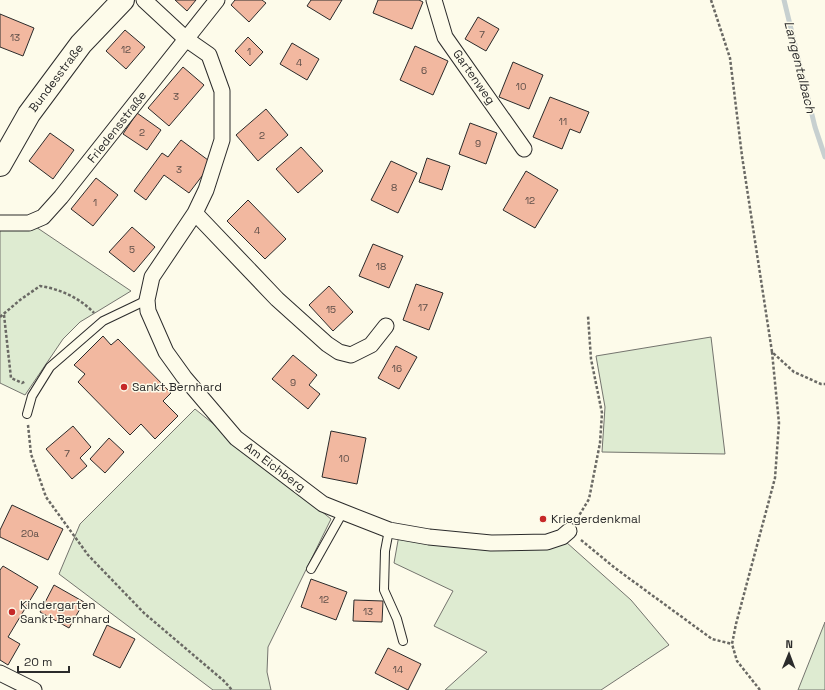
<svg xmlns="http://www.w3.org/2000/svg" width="825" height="690" font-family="'Space Grotesk',sans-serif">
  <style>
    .green { fill: #deebd1; stroke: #74746e }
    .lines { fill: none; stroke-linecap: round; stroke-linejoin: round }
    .stream { stroke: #c7d0d0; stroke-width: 5 }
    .building { fill: #f2b8a0; stroke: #2b2b2b }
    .lane-casing { stroke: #2b2b2b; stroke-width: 10 }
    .street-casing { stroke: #2b2b2b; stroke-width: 17 }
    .primary-casing { stroke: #2b2b2b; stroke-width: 24 }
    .path { stroke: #6a6964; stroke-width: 2.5; stroke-dasharray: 3 2; stroke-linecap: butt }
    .lane { stroke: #fdfbea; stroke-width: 8 }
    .street { stroke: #fdfbea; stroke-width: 15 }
    .primary { stroke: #fdfbea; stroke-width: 22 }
    .poi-dot { fill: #c62828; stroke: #fdfbea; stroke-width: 1.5 }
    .labels { text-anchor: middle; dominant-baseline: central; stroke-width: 3; stroke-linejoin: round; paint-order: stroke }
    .number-label { font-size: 10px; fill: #5d4e48 }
    .street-label { font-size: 12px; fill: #2b2b2b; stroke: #fdfbea }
    .poi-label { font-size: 12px; fill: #2b2b2b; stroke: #fdfbea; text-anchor: start }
    .water-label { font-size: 13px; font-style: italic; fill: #2b2b2b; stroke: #fdfbea }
  </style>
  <rect width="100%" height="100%" fill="#fdfbea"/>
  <!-- green -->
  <path class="green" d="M36 227 131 291 80 322 63 339 25 395 0 383V229Z
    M711 337 725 454 602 452 605 407 596 356Z
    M195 409 331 519 268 647 267 672 271 690H213L59 574 80 524Z
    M399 535 566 542 631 600 669 645 601 690H445L487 652 434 626 453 591 394 563Z
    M825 622V690H798Z"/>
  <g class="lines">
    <!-- stream -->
    <path class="stream" d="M784 0 815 127 825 157"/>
  </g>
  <!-- building -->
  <path class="building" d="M175 0H196L187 11Z
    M235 0H262L266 3 249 22 231 5Z
    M311 0H342L330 20 307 6Z
    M378 0H419L423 2 412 29 373 13Z
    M0 14 34 28 23 56 0 47Z
    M478 17 499 29 486 51 465 39Z
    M125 30 145 47 126 69 106 51Z
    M248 37 263 52 250 66 235 51Z
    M292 43 319 59 307 80 280 64Z
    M415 46 448 61 433 95 400 80Z
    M513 62 543 75 529 109 499 97Z
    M183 67 204 85 169 126 148 108Z
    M550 97 589 112 580 133 570 129 562 149 533 137Z
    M266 109 288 135 258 161 236 135Z
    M137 113 161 130 147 150 123 134Z
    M470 123 497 133 486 164 459 154Z
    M50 133 74 150 53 179 29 161Z
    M181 140 212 163 189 193 164 175 146 200 134 191 162 153 168 157Z
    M301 147 323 171 298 193 276 169Z
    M427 158 450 166 442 190 419 182Z
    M391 161 417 173 398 213 371 200Z
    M526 171 558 190 535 228 503 210Z
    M96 178 118 195 93 226 71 209Z
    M248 200 286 239 265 259 227 221Z
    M132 227 155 247 134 272 109 252Z
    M373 244 403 256 389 288 359 276Z
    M416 284 443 293 429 330 403 320Z
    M329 286 353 312 333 331 309 305Z
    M103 336 111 345 118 339 171 393 163 401 178 416 155 439 141 424 130 435 78 382 85 374 74 365Z
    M396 346 417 357 399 389 378 378Z
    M293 355 317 375 309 385 320 394 308 409 272 379Z
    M73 426 91 447 80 458 87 466 72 479 46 449Z
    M331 431 366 438 357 484 322 477Z
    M109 438 124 452 105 473 90 459Z
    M12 505 63 529 48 560 0 537V530Z
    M3 566 38 587 8 637 20 644 8 665 0 660V570Z
    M311 579 347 592 336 620 301 607Z
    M54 585 84 602 69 628 40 612Z
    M354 600 383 601 382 622 353 621Z
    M107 625 135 639 120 668 93 655Z
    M388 648 421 664 408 690 375 673Z"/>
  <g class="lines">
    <!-- lane casing -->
    <g class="lane-casing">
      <path id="lane" d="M27 414 32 396 50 367 103 321 147 300
        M389 530 385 551 384 590 397 619 403 641
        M311 569 343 512"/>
    </g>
    <!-- street casing -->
    <g class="street-casing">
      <path id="street" d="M144 0 186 39 209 55 222 91V140L206 190 195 213 152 277 147 300 148 311 166 352 184 377 236 438 323 504 343 512 389 530 429 537 491 543 547 542 562 537 569 531
        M434 0 445 37 524 149
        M195 213 277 299 327 344 339 352 351 355 371 345 386 326
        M0 223H29L43 217 61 197 217 0
        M0 673 34 690"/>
    </g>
    <!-- primary casing -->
    <g class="primary-casing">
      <path id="primary" d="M0 165 29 114 81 44 123 0"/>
    </g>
    <!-- path -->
    <path class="path" d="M711 0 730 58 742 156 772 352 794 372 821 384H825
      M4 315 11 378 22 383 26 381
      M0 317 20 300 40 286C60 289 80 298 94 313
      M28 425 31 454 46 497 88 555 144 613 224 681 232 690
      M577 519 589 499 600 443 602 413 591 359 588 316
      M581 540 615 568 712 639 732 644
      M760 690 737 661 732 644 736 624 775 478 779 423 772 352"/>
    <!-- lane -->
    <use href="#lane" class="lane"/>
    <!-- street -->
    <use href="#street" class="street"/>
    <!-- primary -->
    <use href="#primary" class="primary"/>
  </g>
  <!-- markers -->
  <g class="poi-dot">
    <circle cx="124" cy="387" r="4"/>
    <circle cx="543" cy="519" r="4"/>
    <circle cx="12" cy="612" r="4"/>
  </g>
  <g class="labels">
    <!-- number labels -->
    <g class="number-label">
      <text x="482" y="34">7</text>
      <text x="15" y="37">13</text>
      <text x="126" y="49">12</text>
      <text x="249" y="51">1</text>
      <text x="299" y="62">4</text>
      <text x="424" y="70">6</text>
      <text x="521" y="86">10</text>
      <text x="176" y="96">3</text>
      <text x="563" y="121">11</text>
      <text x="142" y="132">2</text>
      <text x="262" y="135">2</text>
      <text x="478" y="143">9</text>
      <text x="179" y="169">3</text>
      <text x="394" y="187">8</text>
      <text x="530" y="200">12</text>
      <text x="95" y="202">1</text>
      <text x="257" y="230">4</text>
      <text x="132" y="249">5</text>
      <text x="381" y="266">18</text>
      <text x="423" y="307">17</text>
      <text x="331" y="309">15</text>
      <text x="397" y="368">16</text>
      <text x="293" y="382">9</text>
      <text x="67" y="453">7</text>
      <text x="344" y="458">10</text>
      <text x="30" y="533">20a</text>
      <text x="324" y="599">12</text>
      <text x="368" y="611">13</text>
      <text x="398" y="669">14</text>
    </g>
    <!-- street labels -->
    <g class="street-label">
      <text transform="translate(474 77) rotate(55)">Gartenweg</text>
      <text transform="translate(56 78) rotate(-53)">Bundesstraße</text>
      <text transform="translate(117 127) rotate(-52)">Friedensstraße</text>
      <text transform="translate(275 467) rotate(37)">Am Eichberg</text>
    </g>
    <!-- poi labels -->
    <g class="poi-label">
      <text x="132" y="387">Sankt Bernhard</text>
      <text x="551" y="519">Kriegerdenkmal</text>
      <text x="20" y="605">Kindergarten<tspan x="20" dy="14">Sankt Bernhard</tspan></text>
    </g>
    <!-- water labels -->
    <g class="water-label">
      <text transform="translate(800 67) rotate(76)">Langentalbach</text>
    </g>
  </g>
  <!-- north arrow -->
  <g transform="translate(789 654) rotate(1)" stroke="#fdfbea" stroke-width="3" paint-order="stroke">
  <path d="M0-3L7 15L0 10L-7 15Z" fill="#2b2b2b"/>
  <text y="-6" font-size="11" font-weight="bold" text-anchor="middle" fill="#2b2b2b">N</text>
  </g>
  <!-- scale -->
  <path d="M18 666v6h51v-6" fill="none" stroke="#2b2b2b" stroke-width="2"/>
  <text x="24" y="666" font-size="12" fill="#2b2b2b" stroke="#fdfbea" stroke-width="3" paint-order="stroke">20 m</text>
</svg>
